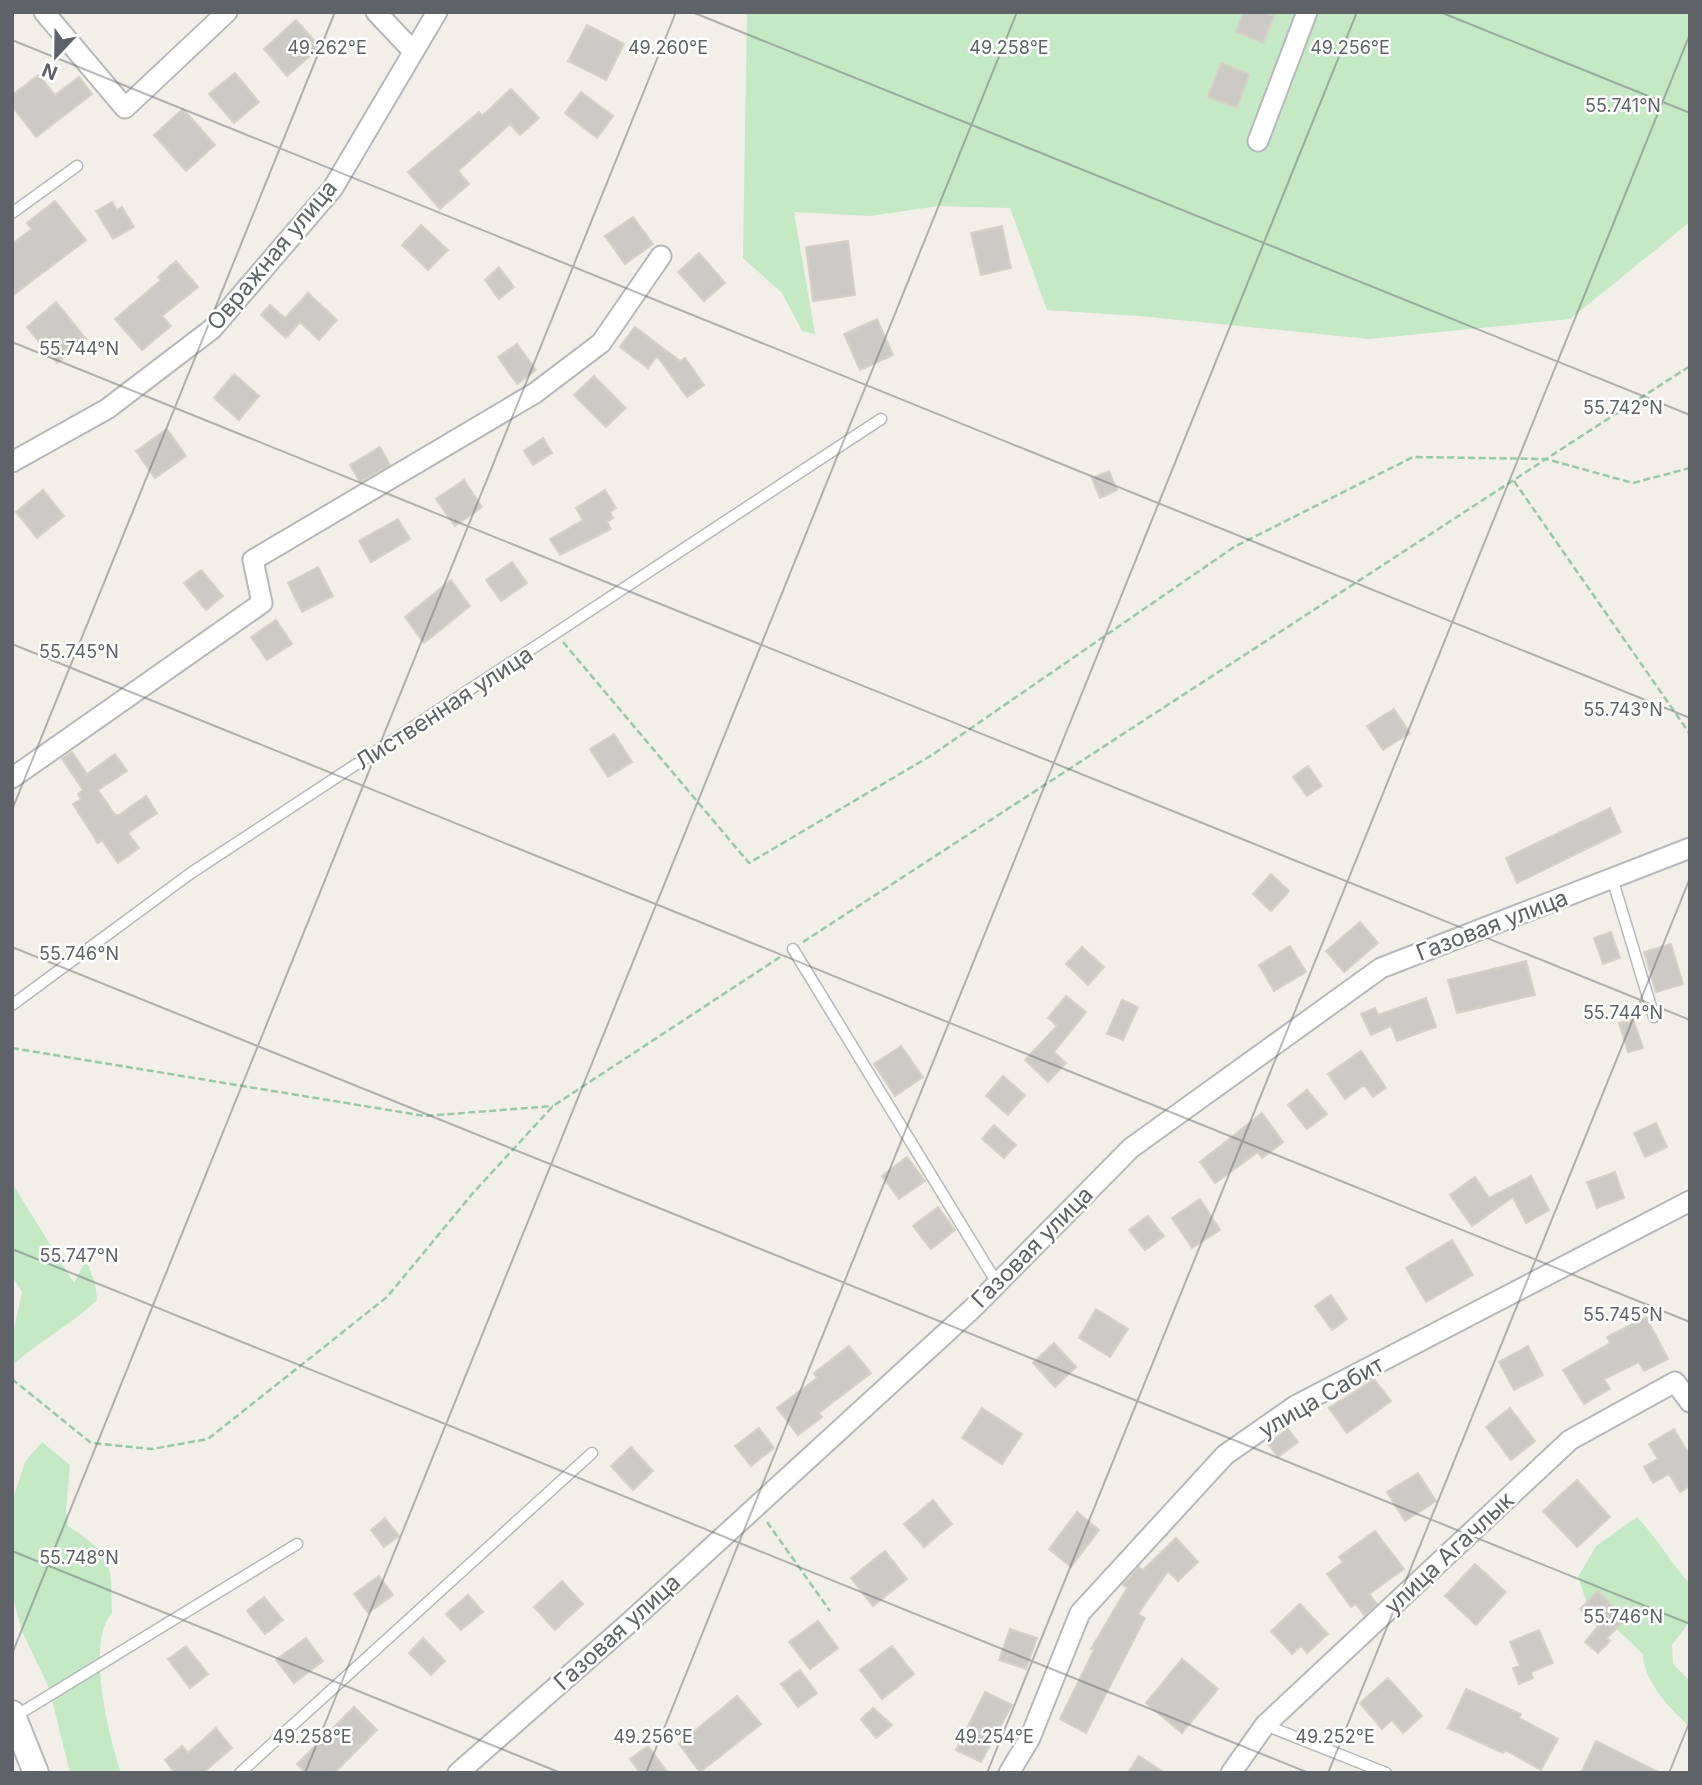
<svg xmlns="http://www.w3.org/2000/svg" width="1702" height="1785" font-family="Inter,sans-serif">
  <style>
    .green { fill: #c5e8c5 }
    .building { fill: #cccac5; stroke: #d6d1c6; stroke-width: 2 }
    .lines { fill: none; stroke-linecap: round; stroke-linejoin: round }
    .service-casing { stroke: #b5b8bc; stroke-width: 13 }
    .minor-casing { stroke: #b5b8bc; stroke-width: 23 }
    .tertiary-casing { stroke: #b5b8bc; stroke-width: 28 }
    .path { stroke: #9cc7a9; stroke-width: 2.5; stroke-dasharray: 7 3.5; stroke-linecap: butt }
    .service { stroke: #fff; stroke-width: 10 }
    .minor { stroke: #fff; stroke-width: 19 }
    .tertiary { stroke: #fff; stroke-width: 24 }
    .ticks { fill: none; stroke: #5f6368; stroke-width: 2; stroke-opacity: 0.45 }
    .labels { text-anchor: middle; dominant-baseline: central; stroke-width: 5; stroke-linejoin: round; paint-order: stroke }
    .street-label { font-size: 23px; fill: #5f6368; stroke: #fff }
    .ticks-label { font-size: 18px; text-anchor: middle; fill: #5f6368; stroke: #fff; stroke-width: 5; stroke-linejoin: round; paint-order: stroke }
  </style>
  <rect width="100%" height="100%" fill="#f1efe8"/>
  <!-- green -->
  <path class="green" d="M747 12H1690V222L1570 319 1369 339 1139 316 1047 310 1010 208 938 206 870 216 794 212 815 334 802 331 782 293 743 258Z
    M12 1183 74 1283 86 1260 95 1283 97 1300C71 1325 40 1340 14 1364L12 1338 22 1292 12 1276Z
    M42 1442 70 1465 66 1509 68 1526C113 1556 111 1559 112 1613 85 1642 109 1737 121 1773H70L49 1688 22 1631 12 1594V1501L25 1462Z
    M1637 1517C1657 1538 1670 1562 1690 1584V1621L1672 1645 1673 1664 1690 1681V1727C1670 1709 1644 1682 1643 1654L1586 1600 1578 1577 1596 1546Z"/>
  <!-- building -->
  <path class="building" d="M1244 12H1264L1274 16 1263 43 1236 32Z
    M296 20 320 47 287 76 264 49Z
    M587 25 624 44 606 80 568 61Z
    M1221 63 1249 74 1237 108 1208 97Z
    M235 73 259 102 234 123 209 94Z
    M39 75 55 95 79 77 92 94 36 137 12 106V95Z
    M511 89 539 118 520 135 510 124 458 171 469 184 440 209 408 172 479 112 482 116Z
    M581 92 613 116 597 138 565 113Z
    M183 109 215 145 186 171 154 135Z
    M55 201 86 240 12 296V244L32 229 27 223Z
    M112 202 117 210 122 207 134 227 113 239 96 211Z
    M633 217 653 244 625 264 605 236Z
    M421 225 448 250 428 270 402 245Z
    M1002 226 1011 268 981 275 971 233Z
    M848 241 855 295 813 301 806 247Z
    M699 253 725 283 704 301 678 272Z
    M176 261 198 287 162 316 171 326 142 350 115 319 161 280 158 277Z
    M499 267 514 287 499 299 485 280Z
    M308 293 337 320 319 340 300 322 286 338 261 315 270 305 285 318Z
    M56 302 86 339 57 363 27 327Z
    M877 319 893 355 860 370 844 334Z
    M635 327 680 361 685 358 704 385 687 397 657 356 648 368 620 347Z
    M517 344 536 370 517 384 498 357Z
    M234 374 259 396 239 420 214 398Z
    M594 376 626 408 606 427 574 395Z
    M167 429 186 456 155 478 136 451Z
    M543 438 552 453 533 465 524 451Z
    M380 447 390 465 360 482 350 465Z
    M1109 471 1117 490 1100 498 1092 478Z
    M464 480 482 507 455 526 436 499Z
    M43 490 64 516 37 538 16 512Z
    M605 490 616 508 610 512 613 518 607 522 611 529 560 555 550 539 583 520 576 508Z
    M398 519 410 539 371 562 359 541Z
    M512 562 527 583 501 601 486 580Z
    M318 567 333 596 302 612 288 583Z
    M201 570 223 596 206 610 184 583Z
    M451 580 470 606 424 643 405 617Z
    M276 620 292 644 267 660 251 637Z
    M1394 709 1410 733 1383 750 1367 726Z
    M614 734 632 762 608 777 590 749Z
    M72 752 87 774 115 754 127 771 98 790 115 815H119L146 796 157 813 128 833 139 848 118 863 102 840 98 843 73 804 81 799 78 794 83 790 62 759Z
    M1308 766 1322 786 1307 796 1293 777Z
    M1610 808 1621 832 1517 883 1506 858Z
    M1271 874 1289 891 1271 911 1253 894Z
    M1360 922 1378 943 1344 972 1326 951Z
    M1611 932 1620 958 1603 964 1594 938Z
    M1671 944 1683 984 1656 992 1644 952Z
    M1290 946 1306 972 1274 991 1259 965Z
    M1082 947 1104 967 1088 985 1066 964Z
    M1526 961 1535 995 1457 1013 1448 980Z
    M1066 996 1086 1012 1054 1052 1066 1063 1048 1082 1025 1060 1057 1026 1048 1018Z
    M1426 998 1436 1027 1397 1041 1391 1026 1371 1035 1361 1014 1375 1008 1378 1015Z
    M1122 1000 1138 1007 1123 1040 1107 1034Z
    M1633 1019 1643 1048 1628 1052 1619 1023Z
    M901 1046 923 1077 895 1096 874 1064Z
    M1361 1051 1386 1088 1373 1097 1364 1085 1345 1099 1328 1074Z
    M1003 1076 1025 1095 1008 1115 986 1096Z
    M1307 1090 1327 1114 1307 1129 1288 1105Z
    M1262 1113 1283 1142 1262 1158 1258 1152 1215 1183 1200 1162Z
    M1656 1123 1667 1147 1645 1157 1634 1133Z
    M994 1125 1016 1145 1004 1158 982 1139Z
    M907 1157 925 1181 899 1199 882 1176Z
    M1615 1172 1624 1198 1597 1208 1587 1182Z
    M1531 1176 1549 1210 1526 1223 1513 1197 1472 1226 1450 1195 1475 1177 1489 1198Z
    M1200 1199 1220 1230 1192 1248 1172 1218Z
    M938 1207 955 1230 931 1249 913 1226Z
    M1148 1216 1164 1236 1145 1250 1129 1230Z
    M1452 1240 1473 1275 1426 1302 1406 1268Z
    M1331 1295 1347 1319 1332 1330 1315 1306Z
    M1096 1309 1128 1329 1110 1357 1079 1338Z
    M1646 1317 1668 1359 1644 1371 1639 1362 1604 1379 1610 1389 1584 1404 1563 1370 1610 1343 1607 1337Z
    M1054 1343 1076 1367 1055 1387 1033 1363Z
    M849 1346 871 1373 819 1413 822 1417 798 1435 777 1408 817 1378 814 1373Z
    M1528 1346 1543 1375 1514 1390 1499 1362Z
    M1374 1379 1391 1401 1347 1433 1329 1408Z
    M982 1408 1022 1434 1002 1464 962 1438Z
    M1510 1408 1535 1441 1511 1460 1486 1427Z
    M759 1428 774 1448 751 1466 735 1446Z
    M1288 1429 1298 1442 1278 1457 1268 1444Z
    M1674 1429 1690 1456V1486L1680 1492 1669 1474 1653 1483 1644 1467 1658 1459 1649 1444Z
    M631 1447 653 1471 633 1490 611 1466Z
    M1418 1473 1436 1501 1405 1521 1387 1492Z
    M1577 1480 1610 1517 1577 1547 1543 1511Z
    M933 1500 952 1524 924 1547 904 1524Z
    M1077 1512 1099 1530 1071 1567 1049 1549Z
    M385 1518 399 1536 384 1547 371 1530Z
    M1375 1531 1404 1569 1369 1594 1377 1604 1364 1615 1356 1604 1351 1607 1327 1574 1343 1562 1339 1557Z
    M1176 1538 1198 1562 1178 1581 1168 1571 1138 1614 1145 1618 1086 1733 1060 1719 1094 1650 1091 1649 1127 1588 1123 1585 1139 1567 1143 1570Z
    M885 1551 907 1579 873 1606 851 1578Z
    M1475 1564 1506 1592 1476 1625 1445 1596Z
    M379 1576 393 1595 368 1613 354 1594Z
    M562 1581 583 1604 555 1630 534 1607Z
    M1598 1591 1626 1619 1607 1638 1610 1641 1598 1653 1585 1642 1598 1626 1580 1609Z
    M468 1595 483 1612 461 1630 446 1614Z
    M264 1597 283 1620 265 1634 247 1611Z
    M1300 1604 1328 1634 1307 1653 1301 1646 1292 1654 1271 1631Z
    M818 1621 838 1648 810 1669 789 1642Z
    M1010 1629 1037 1638 1026 1669 999 1660Z
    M1539 1630 1553 1663 1531 1672 1533 1678 1519 1684 1513 1668 1520 1666 1510 1642Z
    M306 1638 323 1661 294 1683 276 1660Z
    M423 1638 445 1661 431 1675 409 1653Z
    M186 1646 208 1674 190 1688 168 1659Z
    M892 1646 914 1674 882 1699 860 1670Z
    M1182 1659 1218 1689 1182 1733 1146 1703Z
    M800 1670 817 1693 798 1707 781 1684Z
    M1388 1678 1422 1716 1403 1733 1392 1720 1382 1729 1360 1703Z
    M1466 1689 1521 1714 1519 1718 1558 1739 1541 1770 1505 1750 1503 1753 1448 1728Z
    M985 1692 1012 1705 981 1762 956 1750Z
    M737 1696 761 1724 700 1772 679 1744Z
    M354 1707 377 1730 334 1773H306L297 1764Z
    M873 1708 892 1725 876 1738 861 1719Z
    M216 1728 232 1748 203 1773H175L165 1760 182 1746 188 1753Z
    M1596 1741 1660 1773H1581Z
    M648 1746 668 1773H640L630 1759Z
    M1139 1756 1165 1773H1128Z"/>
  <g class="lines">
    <!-- service casing -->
    <g class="service-casing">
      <path id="service" d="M12 213 77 166
        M1612 878 1654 1017
        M793 949 997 1283
        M12 1005 191 873 881 419
        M14 1717 297 1544
        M1265 1725 1386 1773
        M240 1773 592 1453"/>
    </g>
    <!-- minor casing -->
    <g class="minor-casing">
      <path id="minor" d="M44 12 125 108 227 12
        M376 12 412 50
        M1258 141 1307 12
        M12 462 107 409 212 329 333 188 437 12
        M12 778 262 603 253 560 535 393 601 343 661 256
        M458 1773 630 1622 973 1308 1131 1148 1381 968 1690 848
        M1009 1773 1030 1738 1080 1613 1225 1455 1295 1406 1690 1201
        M1231 1773 1265 1725 1570 1440 1675 1382 1690 1402"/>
    </g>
    <!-- tertiary casing -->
    <g class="tertiary-casing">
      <path id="tertiary" d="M12 1713 36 1773"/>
    </g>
    <!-- path -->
    <path class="path" d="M1514 481 1690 734
      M563 642 749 863 932 755 1234 547 1413 457 1546 459 1690 366
      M803 942 1546 459 1633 483 1690 468
      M12 1048 425 1116 553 1106
      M12 1379 91 1443 152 1449 208 1439 387 1297 473 1193 553 1106 783 955
      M767 1522 830 1611"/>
    <!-- service -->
    <use href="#service" class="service"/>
    <!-- minor -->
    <use href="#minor" class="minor"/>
    <!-- tertiary -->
    <use href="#tertiary" class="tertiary"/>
  </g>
  <!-- ticks -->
  <path class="ticks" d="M692 12 1690 415M1440 12 1690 113M12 40 1690 718M12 342 1690 1020M12 644 1690 1322M12 810 335 12M12 947 1690 1624M12 1249 1309 1773M12 1551 561 1773M12 1654 676 12M305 1773 1017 12M646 1773 1357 12M987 1773 1690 34M1328 1773 1690 878M1669 1773 1690 1721"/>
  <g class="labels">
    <!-- street labels -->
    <g class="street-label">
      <text transform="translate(272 255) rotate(-50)">Овражная улица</text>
      <text transform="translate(444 708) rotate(-33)">Лиственная улица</text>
      <text transform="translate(1492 925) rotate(-21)">Газовая улица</text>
      <text transform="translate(1032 1247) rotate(-45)">Газовая улица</text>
      <text transform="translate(1321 1397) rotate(-30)">улица Сабит</text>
      <text transform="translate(1449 1553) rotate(-43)">улица Агачлык</text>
      <text transform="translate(617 1632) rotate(-42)">Газовая улица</text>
    </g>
  </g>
  <g class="ticks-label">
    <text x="1009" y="54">49.258°E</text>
    <text x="327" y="54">49.262°E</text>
    <text x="668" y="54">49.260°E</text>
    <text x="1350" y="54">49.256°E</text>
    <text x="1623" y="112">55.741°N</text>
    <text x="79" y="355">55.744°N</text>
    <text x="1623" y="414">55.742°N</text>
    <text x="79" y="658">55.745°N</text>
    <text x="1623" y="716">55.743°N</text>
    <text x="79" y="960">55.746°N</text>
    <text x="1623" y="1019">55.744°N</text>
    <text x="79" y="1262">55.747°N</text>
    <text x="1623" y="1321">55.745°N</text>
    <text x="79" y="1564">55.748°N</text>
    <text x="1623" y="1623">55.746°N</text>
    <text x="312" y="1743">49.258°E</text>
    <text x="653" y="1743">49.256°E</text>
    <text x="994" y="1743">49.254°E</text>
    <text x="1335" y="1743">49.252°E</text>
  </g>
  <!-- border -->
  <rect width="1702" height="1785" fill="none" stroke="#5f6368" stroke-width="28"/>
  <!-- north arrow -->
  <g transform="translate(56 56) rotate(202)" stroke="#ffffff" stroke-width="5" paint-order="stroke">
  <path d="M0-5L12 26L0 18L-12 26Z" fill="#5f6368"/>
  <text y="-10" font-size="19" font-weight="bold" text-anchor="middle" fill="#5f6368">N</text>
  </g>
</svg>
